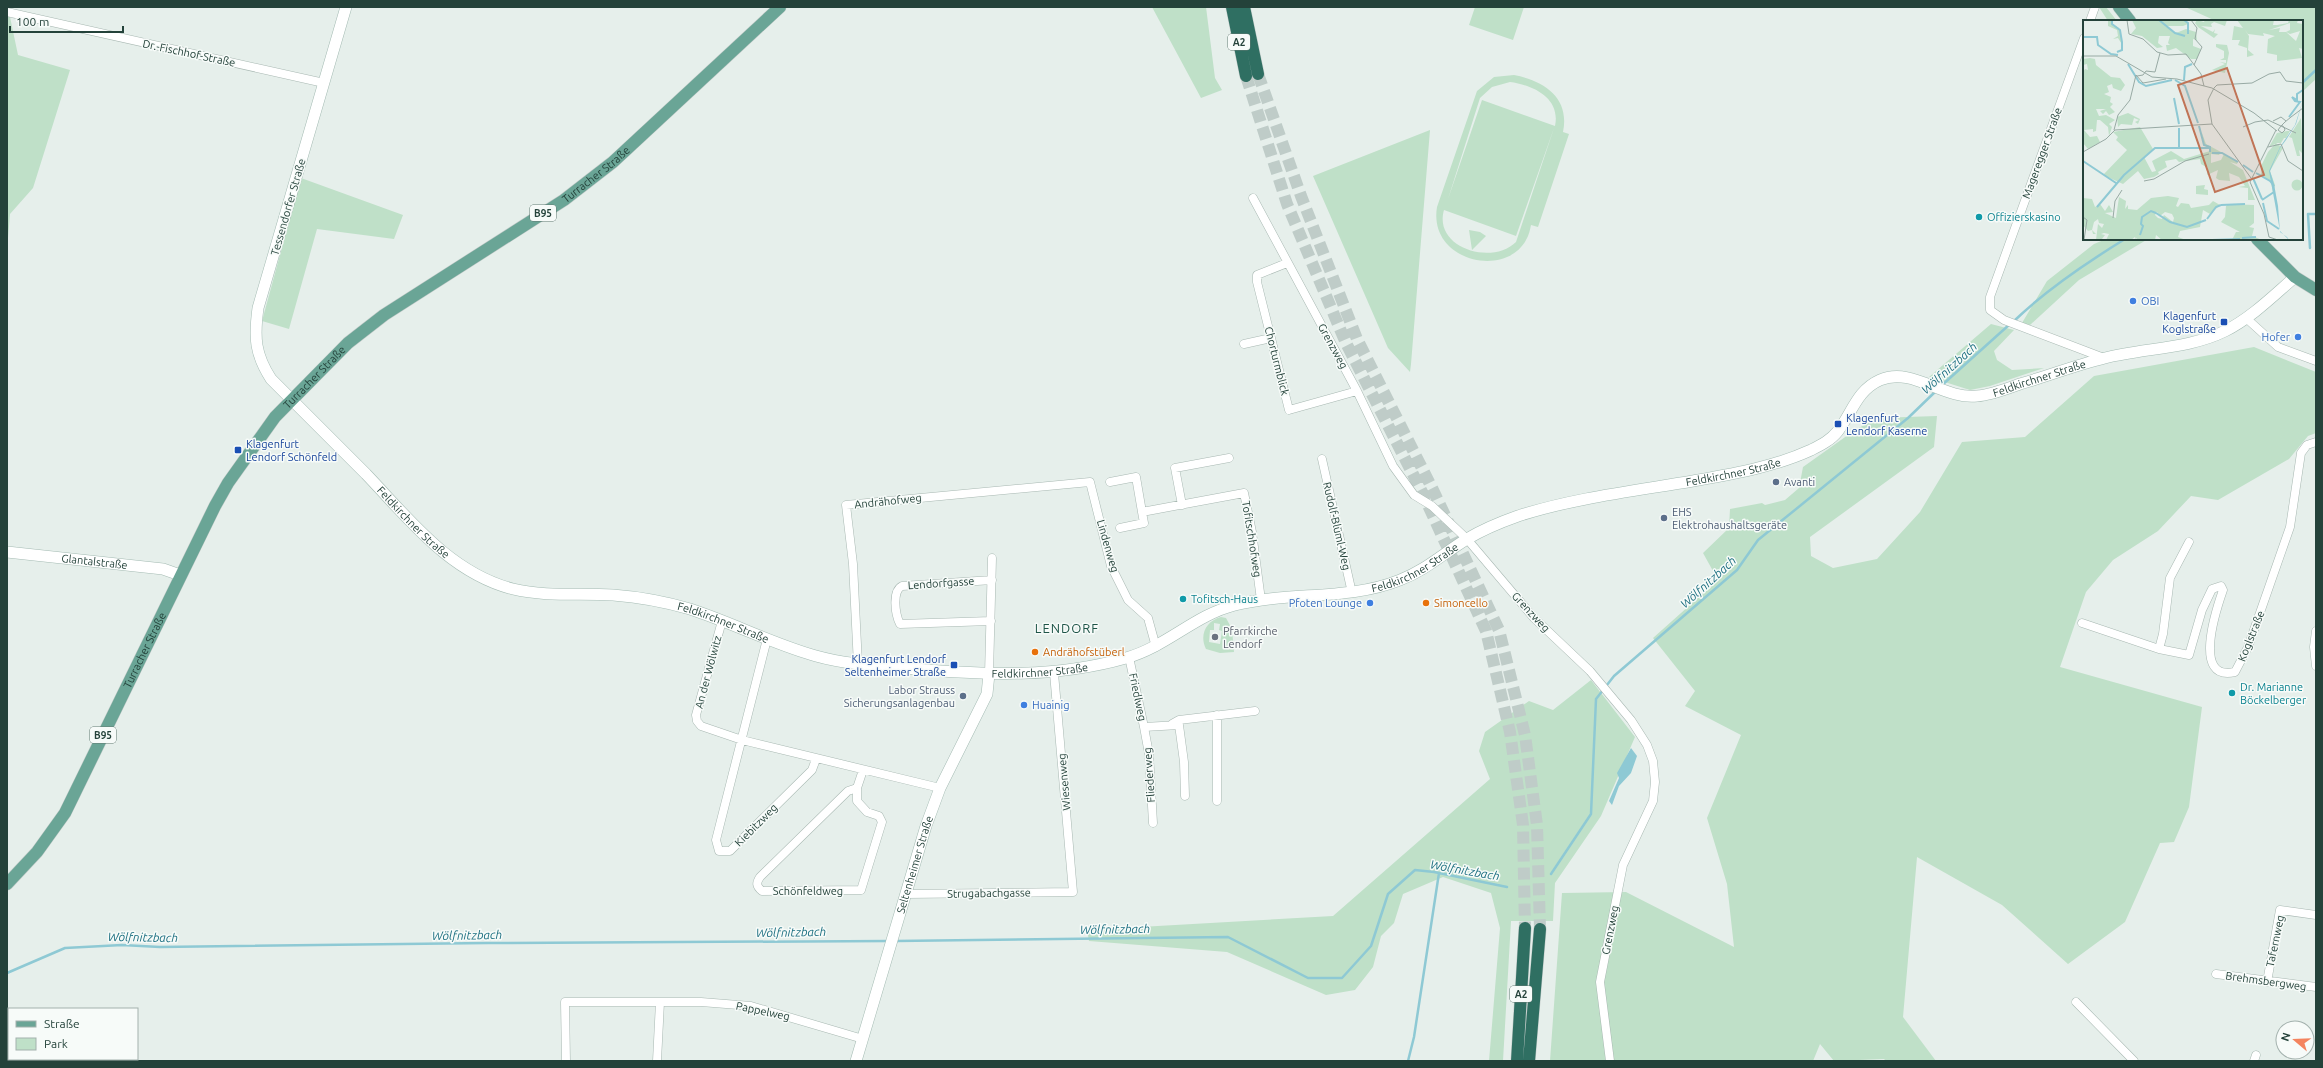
<svg xmlns="http://www.w3.org/2000/svg" width="2323" height="1068" font-family="Ubuntu,sans-serif">
  <style>
    .green { fill: #bfe0c8; fill-rule: evenodd }
    .water { fill: #8ec9d4 }
    .lines { fill: none; stroke-linecap: round; stroke-linejoin: round }
    .stream { stroke: #8ec9d4; stroke-width: 2.5 }
    .highway-tunnel { stroke: #bfccc8; stroke-width: 12; stroke-dasharray: 12 6; stroke-linecap: butt }
    .street-casing { stroke: #a8b8b2; stroke-width: 9 }
    .secondary-casing { stroke: #a4bbb3; stroke-width: 12 }
    .primary-casing { stroke: #c2cac8; stroke-width: 13 }
    .highway-casing { stroke: #c2cac8; stroke-width: 13 }
    .street { stroke: #fff; stroke-width: 8 }
    .secondary { stroke: #fff; stroke-width: 11 }
    .primary { stroke: #6aa596; stroke-width: 12 }
    .highway { stroke: #2f6f62; stroke-width: 12 }
    .culture-dot { fill: #0f9aa8; stroke: #f7fbf9; stroke-width: 1.5 }
    .shop-dot { fill: #3f7fe0; stroke: #f7fbf9; stroke-width: 1.5 }
    .transit-dot { fill: #1a4fb4; stroke: #f7fbf9; stroke-width: 1.5 }
    .service-dot { fill: #5c6f8a; stroke: #f7fbf9; stroke-width: 1.5 }
    .food-dot { fill: #e8710a; stroke: #f7fbf9; stroke-width: 1.5 }
    .worship-dot { fill: #6b7280; stroke: #f7fbf9; stroke-width: 1.5 }
    .labels { text-anchor: middle; dominant-baseline: central; stroke-width: 3; stroke-linejoin: round; paint-order: stroke }
    .shield { fill: #f7fbf9; stroke: #637a73; stroke-width: 1 }
    .shield-label { font-size: 10px; font-weight: bold; fill: #24423a }
    .street-label { font-size: 11px; fill: #24423a; stroke: #f7fbf9 }
    .culture-label { font-size: 11px; fill: #0d838f; stroke: #f7fbf9; text-anchor: start }
    .shop-label { font-size: 11px; fill: #366cbe; stroke: #f7fbf9; text-anchor: start }
    .transit-label { font-size: 11px; fill: #164399; stroke: #f7fbf9; text-anchor: end }
    .service-label { font-size: 11px; fill: #4e5e75; stroke: #f7fbf9; text-anchor: start }
    .food-label { font-size: 11px; fill: #c56008; stroke: #f7fbf9; text-anchor: start }
    .worship-label { font-size: 11px; fill: #5b616d; stroke: #f7fbf9; text-anchor: start }
    .water-label { font-size: 12px; font-style: italic; fill: #1c6f80; stroke: #f7fbf9 }
    .quarter-label { font-size: 13px; letter-spacing: 1px; fill: #1f5548; stroke: #f7fbf9 }
    .inset-river { fill: none; stroke: #8ec9d4; stroke-width: 2 }
    .inset-road { fill: none; stroke: #98aaa4; stroke-width: 1 }
    .view { fill: #c07456; fill-opacity: 0.15; stroke: #c07456; stroke-width: 2 }
    .inset-edge { fill: none; stroke: #24423a; stroke-width: 2 }
  </style>
  <rect width="100%" height="100%" fill="#e6efeb"/>
  <!-- green -->
  <path class="green" d="M1152 7H1206L1215 78 1222 90 1201 98Z
    M1475 7H1524L1513 40 1469 25Z
    M2099 7H2106L2117 21H2108Z
    M2185 7H2316V79L2302 92V21H2216Z
    M7 16 10 17 18 55 70 70 33 188 10 214 7 250Z
    M1514 75C1545 81 1570 98 1563 132L1569 134 1538 227 1531 225C1530 230 1529 235 1526 240 1505 279 1428 261 1437 207L1477 91 1494 77ZM1510 82C1533 85 1561 98 1555 126L1482 100 1448 199 1480 98 1492 87ZM1554 128 1516 242C1492 266 1433 248 1444 210L1516 236Z
    M1430 130 1411 364 1410 372 1388 348 1313 176Z
    M301 178 403 215 394 239 317 229 289 329 262 321Z
    M1469 230 1480 232 1486 236 1472 250Z
    M2106 239H2148L2079 280 2030 325 2022 323 2047 281 2094 244Z
    M1991 324 2014 330 1994 351 1997 360 2012 370 2044 368 1990 386 1970 390 1929 377Z
    M2254 347 2316 372V433L2308 436 2289 459 2218 500 2191 496 2158 531 2113 560 2086 592 2060 667 2202 707 2189 807 2174 842 2160 843 2125 922 2068 964 2002 905 1917 857 1903 1017 1936 1061H1886L1884 1059 1834 1061 1820 1044 1813 1061H1550L1562 893 1626 892 1734 947 1727 884 1707 818 1741 735 1685 706 1695 691 1653 638 1718 580 1703 553 1729 528 1730 509 1762 503 1765 505 1785 500 1799 488 1803 467 1855 430 1877 418 1937 416 1934 447 1810 537 1811 556 1833 568 1877 559 1920 512 1962 442 2025 437 2094 376Z
    M1221 617 1226 618 1232 629 1234 652 1220 653 1206 649C1199 635 1206 621 1221 617ZM1214 623 1220 624 1219 630 1222 631 1220 644 1209 642 1210 630H1214Z
    M1591 680 1635 737 1601 816 1555 883 1553 921H1511L1503 1061H1489L1500 928 1491 893 1443 877 1403 894 1394 923 1381 936 1373 967 1355 990 1326 995 1227 952 1089 941 1087 930 1333 916 1490 779 1479 751 1485 732 1529 701 1553 710Z"/>
  <!-- water -->
  <path class="water" d="M1631 748 1637 756 1631 773 1619 786 1612 805 1609 801 1619 778 1617 773Z"/>
  <g class="lines">
    <!-- stream -->
    <path class="stream" d="M2302 83 2316 70
      M2310 248 2308 214H2316
      M2014 321C2047 289 2086 263 2125 239
      M1941 386 2010 324
      M1551 874 1591 814 1596 699 1614 676 1737 570 1758 540 1908 418 1936 391
      M896 941 1228 937 1308 978H1342L1371 946 1388 894 1415 870 1434 872 1507 887
      M7 973 65 948 122 945 160 947 488 943 889 941
      M1408 1061 1414 1037 1439 873"/>
    <!-- highway-tunnel -->
    <path class="highway-tunnel" d="M1258 74 1301 196 1357 339 1433 490 1499 630 1525 735 1537 825 1540 929
      M1246 76 1287 204 1346 343 1422 492 1486 631 1510 732 1523 825 1525 928"/>
    <!-- street casing -->
    <g class="street-casing">
      <path id="street" d="M7 12 324 83
        M2090 21 2095 7
        M2084 38 1990 297V310L2004 320 2104 358
        M1253 198 1357 391 1393 466 1414 495 1432 506 1467 539 1534 618 1590 671 1631 720 1647 745 1653 761 1655 782 1653 801 1623 865 1600 982 1610 1061
        M1287 263 1257 275V282L1289 410 1357 391
        M2246 318 2278 347 2316 361
        M1244 344 1271 338
        M1322 459 1352 593
        M1110 482 1136 477 1142 512 1244 493 1252 532 1261 600
        M1182 505 1175 468 1229 458
        M1120 528 1144 523 1142 512
        M722 621 696 715 697 721 701 726 742 740 940 788
        M991 621 900 624C895 614 892 591 902 586L992 580
        M2082 623 2159 649 2189 655 2202 610 2212 589 2221 586 2223 590C2216 610 2192 682 2235 672L2248 647 2290 527 2301 453 2307 445 2316 442
        M2316 631 2314 647 2316 666
        M767 639 716 840 719 851H730L812 770 816 759
        M2159 649 2163 634 2170 578 2189 542
        M1129 657 1144 727 1179 725 1184 762 1185 796
        M858 665 853 564 846 505 1090 482 1111 566 1128 600 1148 618 1156 647
        M989 674 992 558
        M1217 715V801
        M1172 724 1179 720 1255 711
        M1144 727 1149 754 1153 823
        M857 788V801L867 812 879 816 882 822 861 890 762 891C756 886 756 883 760 877L848 791 857 788 863 770
        M906 894 1073 892 1054 673
        M2216 974 2316 987
        M2267 982 2280 910 2316 915
        M2076 1002 2134 1061
        M566 1061 565 1002H701L751 1006 863 1039
        M657 1061 660 1002
        M2254 1061 2256 1055"/>
    </g>
    <!-- secondary casing -->
    <g class="secondary-casing">
      <g id="secondary">
        <path id="s1" d="M346 7 258 308C254 338 255 354 271 379 303 411 334 442 366 474 409 519 450 573 513 589 546 597 580 593 613 595 639 597 666 602 690 609 733 623 773 644 816 656 848 665 882 666 915 669 987 675 1056 678 1126 658 1166 647 1195 615 1235 605 1290 591 1348 601 1400 580 1426 570 1444 553 1467 539 1482 530 1501 522 1518 516 1574 498 1634 491 1693 481 1732 474 1774 467 1811 450 1821 445 1831 440 1838 431 1852 413 1857 390 1880 380 1912 366 1944 400 1977 396 1991 395 2006 389 2020 384 2048 376 2076 365 2105 358 2144 348 2189 349 2225 331 2251 318 2273 296 2295 277"/>
        <path id="s2" d="M7 552 163 569 180 575"/>
        <path id="s3" d="M856 1061 926 826 940 788 987 694 989 674"/>
      </g>
    </g>
    <!-- primary casing -->
    <g class="primary-casing">
      <g id="primary">
        <path d="M2119 7 2130 21"/>
        <path d="M2257 239 2295 277 2316 290"/>
        <path id="s4" d="M7 884 37 852 65 813 215 506 228 483 275 417 348 343 384 315 564 200 613 162 780 7"/>
      </g>
    </g>
    <!-- highway casing -->
    <g class="highway-casing">
      <path id="highway" d="M1232 7 1246 76
        M1244 7 1258 74
        M1517 1061 1525 928
        M1529 1061 1540 929"/>
    </g>
    <!-- street -->
    <use href="#street" class="street"/>
    <!-- secondary -->
    <use href="#secondary" class="secondary"/>
    <!-- primary -->
    <use href="#primary" class="primary"/>
    <!-- highway -->
    <use href="#highway" class="highway"/>
  </g>
  <!-- markers -->
  <g class="culture-dot">
    <circle cx="1979" cy="217" r="4"/>
    <circle cx="1183" cy="599" r="4"/>
    <circle cx="2232" cy="693" r="4"/>
  </g>
  <g class="shop-dot">
    <circle cx="2133" cy="301" r="4"/>
    <circle cx="2298" cy="337" r="4"/>
    <circle cx="1370" cy="603" r="4"/>
    <circle cx="1024" cy="705" r="4"/>
  </g>
  <g class="transit-dot">
    <rect x="2220" y="318" width="8" height="8" rx="2"/>
    <rect x="1834" y="420" width="8" height="8" rx="2"/>
    <rect x="234" y="446" width="8" height="8" rx="2"/>
    <rect x="950" y="661" width="8" height="8" rx="2"/>
  </g>
  <g class="service-dot">
    <circle cx="1776" cy="482" r="4"/>
    <circle cx="1664" cy="518" r="4"/>
    <circle cx="963" cy="696" r="4"/>
  </g>
  <g class="food-dot">
    <circle cx="1426" cy="603" r="4"/>
    <circle cx="1035" cy="652" r="4"/>
  </g>
  <circle class="worship-dot" cx="1215" cy="637" r="4"/>
  <g class="labels">
    <!-- shield labels -->
    <g class="shield">
      <rect x="1228" y="34" width="22" height="16" rx="3"/>
      <rect x="530" y="205" width="26" height="16" rx="3"/>
      <rect x="90" y="727" width="26" height="16" rx="3"/>
      <rect x="1510" y="986" width="22" height="16" rx="3"/>
    </g>
    <g class="shield-label">
      <text x="1239" y="42">A2</text>
      <text x="543" y="213">B95</text>
      <text x="103" y="735">B95</text>
      <text x="1521" y="994">A2</text>
    </g>
    <!-- street labels -->
    <g class="street-label">
      <text transform="translate(189 53) rotate(12)">Dr.-Fischhof-Straße</text>
      <text transform="translate(2042 153) rotate(-70)">Mageregger Straße</text>
      <text stroke="none"><textPath href="#s4" startOffset="945">Turracher Straße</textPath></text>
      <text transform="translate(288 207) rotate(-74)">Tessendorfer Straße</text>
      <text transform="translate(1333 346) rotate(61)">Grenzweg</text>
      <text transform="translate(1277 361) rotate(76)">Chorturmblick</text>
      <text stroke="none"><textPath href="#s4" startOffset="597">Turracher Straße</textPath></text>
      <text stroke="none"><textPath href="#s1" startOffset="2328">Feldkirchner Straße</textPath></text>
      <text stroke="none"><textPath href="#s1" startOffset="1981">Feldkirchner Straße</textPath></text>
      <text transform="translate(888 501) rotate(-6)">Andrähofweg</text>
      <text stroke="none"><textPath href="#s1" startOffset="590">Feldkirchner Straße</textPath></text>
      <text transform="translate(1337 526) rotate(77)">Rudolf-Blüml-Weg</text>
      <text transform="translate(1252 539) rotate(81)">Tofitschhofweg</text>
      <text transform="translate(1108 546) rotate(74)">Lindenweg</text>
      <text stroke="none"><textPath href="#s2" startOffset="88">Glantalstraße</textPath></text>
      <text stroke="none"><textPath href="#s1" startOffset="1645">Feldkirchner Straße</textPath></text>
      <text transform="translate(941 583) rotate(-4)">Lendorfgasse</text>
      <text transform="translate(1531 612) rotate(47)">Grenzweg</text>
      <text stroke="none"><textPath href="#s1" startOffset="926">Feldkirchner Straße</textPath></text>
      <text transform="translate(2251 636) rotate(-68)">Koglstraße</text>
      <text stroke="none"><textPath href="#s4" startOffset="273">Turracher Straße</textPath></text>
      <text stroke="none"><textPath href="#s1" startOffset="1250">Feldkirchner Straße</textPath></text>
      <text transform="translate(708 672) rotate(-75)">An der Wölwitz</text>
      <text transform="translate(1138 697) rotate(78)">Friedlweg</text>
      <text transform="translate(1149 775) rotate(-94)">Fliederweg</text>
      <text transform="translate(1064 782) rotate(-95)">Wiesenweg</text>
      <text transform="translate(756 825) rotate(-45)">Kiebitzweg</text>
      <text stroke="none"><textPath href="#s3" startOffset="205">Seltenheimer Straße</textPath></text>
      <text x="808" y="891">Schönfeldweg</text>
      <text transform="translate(989 893) rotate(-1)">Strugabachgasse</text>
      <text transform="translate(1610 930) rotate(-79)">Grenzweg</text>
      <text transform="translate(2275 941) rotate(-78)">Tafernweg</text>
      <text transform="translate(2266 981) rotate(8)">Brehmsbergweg</text>
      <text transform="translate(763 1011) rotate(12)">Pappelweg</text>
    </g>
    <!-- culture labels -->
    <g class="culture-label">
      <text x="1987" y="217">Offizierskasino</text>
      <text x="1191" y="599">Tofitsch-Haus</text>
      <text x="2240" y="687">Dr. Marianne<tspan x="2240" dy="13">Böckelberger</tspan></text>
    </g>
    <!-- shop labels -->
    <g class="shop-label">
      <text x="2141" y="301">OBI</text>
      <text x="2290" y="337" text-anchor="end">Hofer</text>
      <text x="1362" y="603" text-anchor="end">Pfoten Lounge</text>
      <text x="1032" y="705">Huainig</text>
    </g>
    <!-- transit labels -->
    <g class="transit-label">
      <text x="2216" y="316">Klagenfurt<tspan x="2216" dy="13">Koglstraße</tspan></text>
      <text x="1846" y="418" text-anchor="start">Klagenfurt<tspan x="1846" dy="13">Lendorf Kaserne</tspan></text>
      <text x="246" y="444" text-anchor="start">Klagenfurt<tspan x="246" dy="13">Lendorf Schönfeld</tspan></text>
      <text x="946" y="659">Klagenfurt Lendorf<tspan x="946" dy="13">Seltenheimer Straße</tspan></text>
    </g>
    <!-- service labels -->
    <g class="service-label">
      <text x="1784" y="482">Avanti</text>
      <text x="1672" y="512">EHS<tspan x="1672" dy="13">Elektrohaushaltsgeräte</tspan></text>
      <text x="955" y="690" text-anchor="end">Labor Strauss<tspan x="955" dy="13">Sicherungsanlagenbau</tspan></text>
    </g>
    <!-- food labels -->
    <g class="food-label">
      <text x="1434" y="603">Simoncello</text>
      <text x="1043" y="652">Andrähofstüberl</text>
    </g>
    <!-- worship labels -->
    <g class="worship-label">
      <text x="1223" y="631">Pfarrkirche<tspan x="1223" dy="13">Lendorf</tspan></text>
    </g>
    <!-- water labels -->
    <g class="water-label">
      <text transform="translate(1949 368) rotate(-42)">Wölfnitzbach</text>
      <text transform="translate(1708 582) rotate(-42)">Wölfnitzbach</text>
      <text transform="translate(1465 870) rotate(10)">Wölfnitzbach</text>
      <text transform="translate(1115 929) rotate(-1)">Wölfnitzbach</text>
      <text transform="translate(791 932) rotate(-1)">Wölfnitzbach</text>
      <text transform="translate(467 935) rotate(-1)">Wölfnitzbach</text>
      <text transform="translate(143 937) rotate(1)">Wölfnitzbach</text>
    </g>
    <!-- quarter labels -->
    <g class="quarter-label">
      <text x="1067" y="628">LENDORF</text>
    </g>
  </g>
  <!-- overview -->
  <g transform="translate(2083 20)">
    <rect width="220" height="220" fill="#e6efeb"/>
    <path d="M25 0H29V4L36 8 40 26 35 18 30 19 35 16 34 10 25 6ZM49 0H103L105 4 100 6H82L93 13 103 9 113 12 114 20 120 22 110 19V26L118 29 114 39H108L93 28 84 31 83 25H87L85 23 87 16H76L75 23 80 27 74 28 59 16 48 14 53 8ZM114 0 121 2 122 0H144L142 6 131 2 128 4 129 7 118 6 130 12 132 9 131 13 135 14 131 18 115 7 112 3ZM154 0H191L190 5H194L205 3 206 0H215L214 3 220 4V29L216 28 219 38 194 41V35L184 33 185 19 192 16 180 13 181 16 165 14 162 10 166 16 165 30 171 35 164 37V28L155 25 157 20H149L151 6 160 8ZM207 3V10L203 12 207 14 217 11 213 21 203 12H196L197 8 186 10ZM133 24 144 25 146 33 142 53 129 50 142 44 137 42 143 43V40H137L141 38V31L133 27ZM7 38 12 39 13 45 28 57 37 58 42 65 38 71 30 68 29 64 24 66 26 72 21 74 28 77 27 82 30 84 27 87 32 92 26 95 23 91 20 94 17 91 23 89H13L16 96 23 95 32 100 26 104 29 107 26 116 25 107 17 100H14L13 111 10 112V109L1 110 7 117 14 116 17 122 5 129 0 123V52L2 49 5 50 4 44 0 45V39ZM45 93 57 99 55 104 52 102 56 100 51 98 49 105 38 104 35 107 34 97ZM218 98 220 134 216 130 217 136H214L209 118 206 117ZM57 107 70 129 61 137 69 152 73 151 69 141 88 131 101 139 127 131 125 127 120 125 119 113 123 124 138 132 136 135 128 134V143L138 140 141 134 155 141 154 144 147 142 160 150 172 180H165V168L155 167 162 166 156 157 146 153 147 161 136 160 133 158 135 150 124 155 125 148 118 144 117 139 96 142 93 139 82 141 84 147 75 152 76 154 71 157 61 159 55 151 40 164 20 155 44 130 33 120 35 117 30 112ZM204 111H207L203 118H201L198 123H193L200 128 187 151 192 165 190 173 188 162 173 153 178 154 179 144 185 132 192 124 186 127 194 113ZM208.5 165a5.5 5.5 0 1 1 11 0a5.5 5.5 0 1 1-11 0ZM122 165 121 169 125 170V175L113 174V166ZM85 176 96 178 93 186 95 187 98 183 106 184 108 188 126 185 130 181 137 185 125 196 127 194 120 190 117 207 97 211 95 217 103 220H79L73 215 72 220H55L53 218V220L52 217 48 220H23L26 214 21 213 18 214 22 215 19 219 13 220 15 204 19 208 21 204 16 203 15 199 11 202 9 210 13 214H10L9 210 5 211 0 205V178L9 179 12 187 17 184 22 191 26 185 30 192 22 193 33 198 36 177 43 181 42 189 45 185V189L54 190 68 178ZM74 192 77 196 82 192 89 194 91 198 90 202 81 195 79 199 75 198 72 195ZM146 184 171 185V203L166 207 171 208 169 216 179 220H149L153 212H157L138 202 142 197 143 186Z" fill="#bfe0c8" fill-rule="evenodd"/>
    <path d="M220 80 213 104 203 120 197 128 187 151 191 164 195 186 197 212 204 217 206 220 197 211 186 151 197 127 212 105Z" fill="#8ec9d4"/>
    <path class="inset-river" d="M29 0V4L37 10 39 22V30L34 32M76 0 92 13 102 16M101 0 105 3V14M0 17H14L15 25 28 34 35 35M45 44 56 62 63 66 89 60M92 60 102 66 115 103M101 60 102 47 109 44M91 78 96 104M206 97 217 82 212 81 209 77 214 80V74L220 70M116 106 121 125 127 127V132M96 127V108M129 133H139L155 142M0 141 33 163M160 145 170 152M173 153 187 161 191 166M170 158 179 179M179 180 191 172M180 183 184 201 196 209M138 185 162 184M14 187 41 155 72 128H127M73 193 87 202 104 207 123 200M124 199 133 187 138 185M57 215 60 206 58 204 59 197 68 191 73 193M159 218 173 217M129 220 157 219"/>
    <path class="inset-road" d="M44 0 46 14 60 19 74 32 85 35 103 34 118 54 121 66M108 0 114 8 112 19 119 27 111 45M0 36H33L69 57 94 59 129 68 171 93 194 111M54 56 60 55 63 51 72 52 77 33M131 68 134 65 169 63 186 54 197 52 203 61 220 63M190 101 198 97 203 101M129 104 168 158M199 105V106L201 107 202 110 199 113 195 110 198 106 202 102 208 97 220 88M160 107 172 102 185 100 213 113M31 110 35 95 47 80 53 55 60 63 83 59M193 110 167 162 181 194 186 217 195 220M185 127 198 124 205 141 220 151M0 132 23 119 32 110 129 104 125 80 131 68M61 161 71 159 102 141 126 134M0 197 4 200 1 220M30 198 32 181 39 170"/>
    <path class="view" d="M144 48 181 155 132 172 95 65Z"/>
    <rect width="220" height="220" class="inset-edge"/>
  </g>
  <!-- border -->
  <rect width="2323" height="1068" fill="none" stroke="#24423a" stroke-width="16"/>
  <!-- legend -->
  <rect x="8" y="1008" width="130" height="52" fill="#f7fbf9" stroke="#a3b1ad"/>
  <rect x="16" y="1021" width="20" height="6" fill="#6aa596" stroke="#a3b1ad"/>
  <text x="44" y="1028" font-size="12" fill="#24423a">Straße</text>
  <rect x="16" y="1038" width="20" height="12" fill="#bfe0c8" stroke="#a3b1ad"/>
  <text x="44" y="1048" font-size="12" fill="#24423a">Park</text>
  <!-- north arrow -->
  <g transform="translate(2295 1040) rotate(289)"><circle r="19" fill="#f7fbf9" stroke="#a3b1ad"/>
  <path d="M0-3L7 15L0 10L-7 15Z" fill="#f4845f"/>
  <text y="-6" font-size="11" font-weight="bold" text-anchor="middle" fill="#24423a">N</text>
  </g>
  <!-- scale -->
  <path d="M10 26v6h113v-6" fill="none" stroke="#24423a" stroke-width="2"/>
  <text x="16" y="26" font-size="12" fill="#24423a" stroke="#f7fbf9" stroke-width="3" paint-order="stroke">100 m</text>
</svg>
